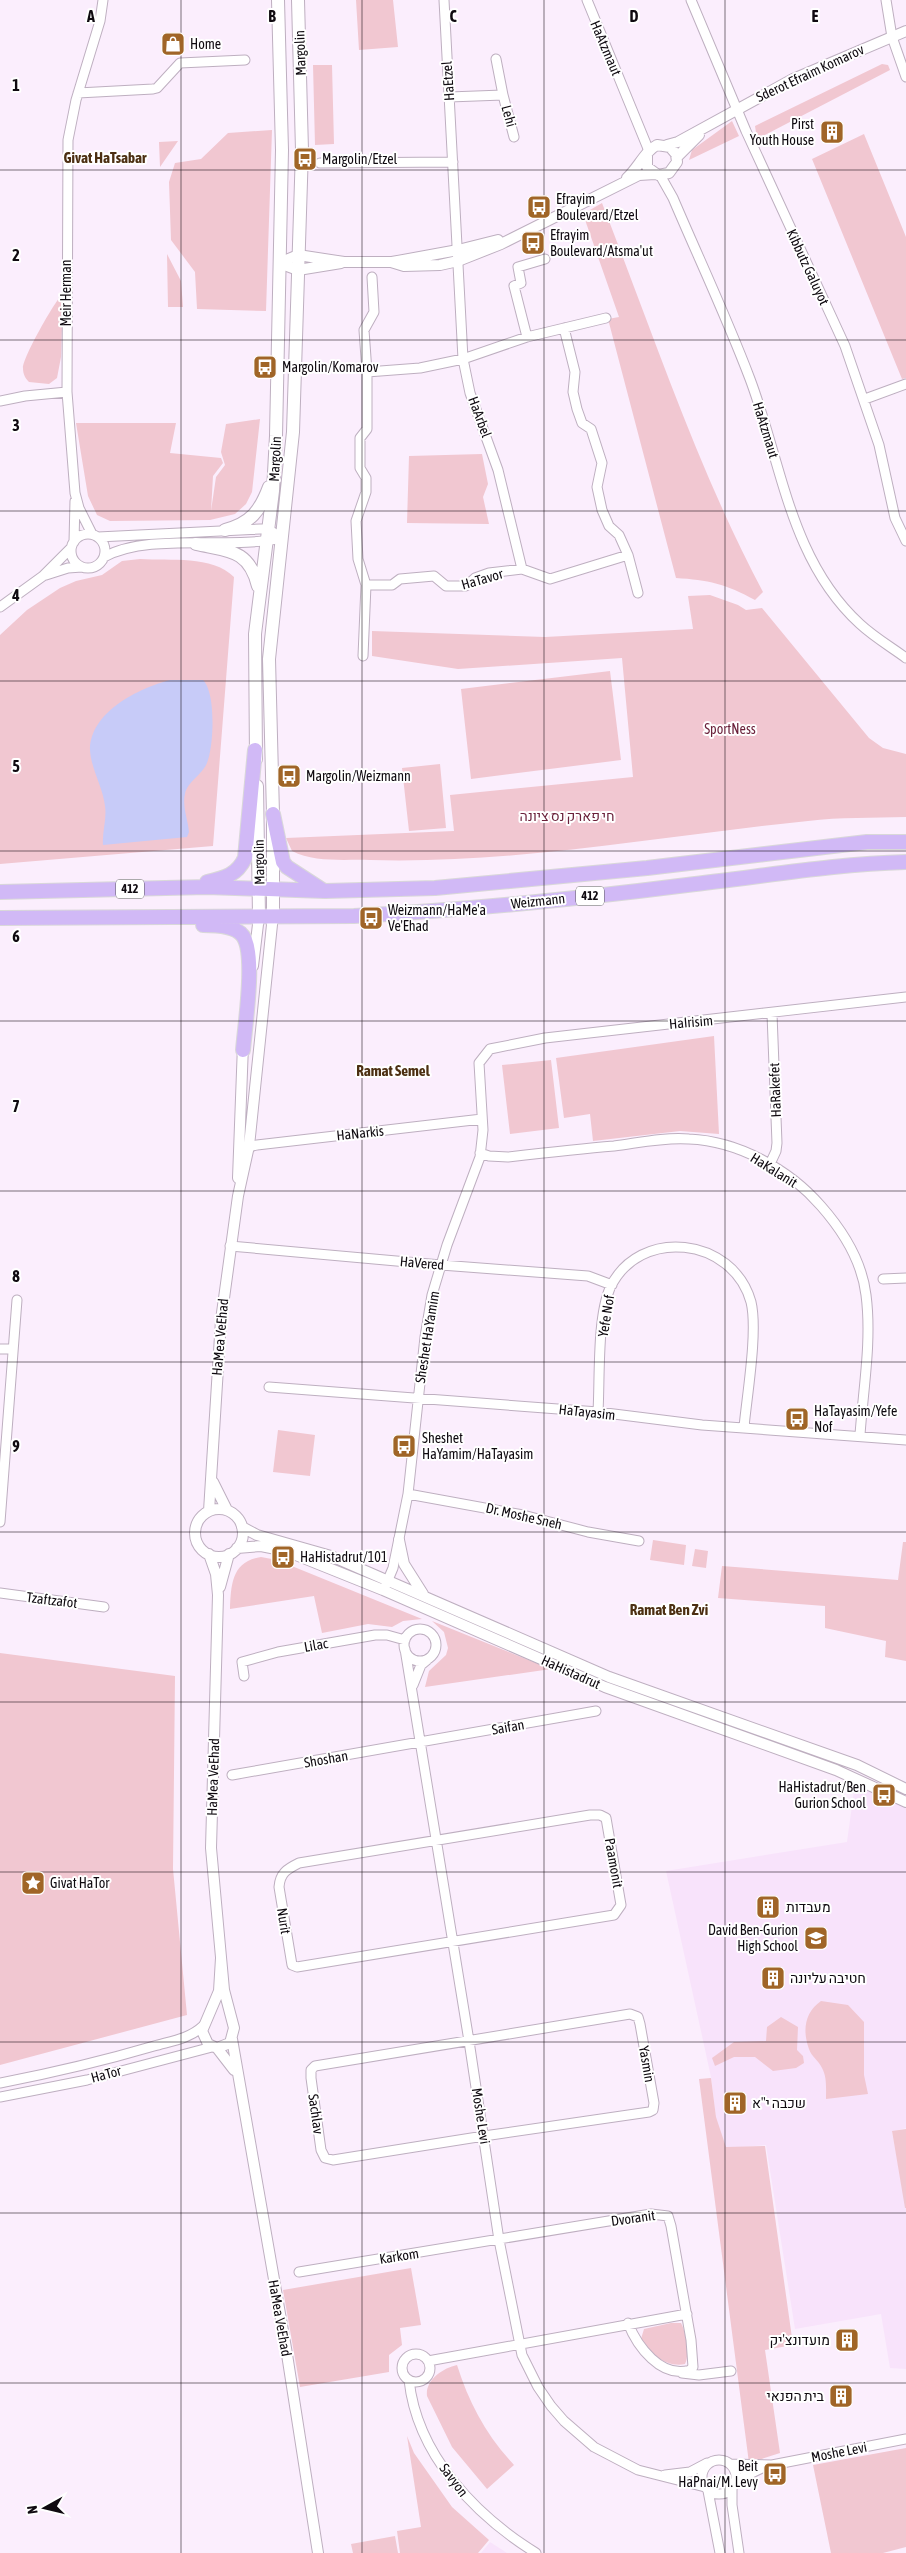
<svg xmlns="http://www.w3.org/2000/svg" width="906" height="2553" font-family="'Asap Condensed',Heebo,sans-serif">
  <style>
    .built { fill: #f8e3fb }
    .green { fill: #f1c7d1 }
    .water { fill: #c7cbf8 }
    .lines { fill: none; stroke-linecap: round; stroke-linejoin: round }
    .minor-casing { stroke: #beafc0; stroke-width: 11 }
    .tertiary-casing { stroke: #beafc0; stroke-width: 12 }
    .secondary-casing { stroke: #beafc0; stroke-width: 14 }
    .primary-casing { stroke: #d9d8d9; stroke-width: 16 }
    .minor { stroke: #fff; stroke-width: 9 }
    .tertiary { stroke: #fff; stroke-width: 10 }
    .secondary { stroke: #fff; stroke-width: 12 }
    .primary { stroke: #d1b9f6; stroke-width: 14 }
    .grid { fill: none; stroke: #0f0a10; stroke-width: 1; stroke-opacity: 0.55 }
    .labels { text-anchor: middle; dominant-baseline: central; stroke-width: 4; stroke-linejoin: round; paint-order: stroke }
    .shield { fill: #fff; stroke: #575458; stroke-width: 1 }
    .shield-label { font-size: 12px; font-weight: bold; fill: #0f0a10 }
    .poi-label { font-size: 14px; fill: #0f0a10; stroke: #fff; text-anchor: start }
    .street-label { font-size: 14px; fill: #0f0a10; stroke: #fff }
    .park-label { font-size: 14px; fill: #691f39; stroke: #fff }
    .neighbourhood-label { font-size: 15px; font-weight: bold; fill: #4c2f12; stroke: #fff }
    .grid-label { font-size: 16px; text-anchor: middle; font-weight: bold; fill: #0f0a10; stroke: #fff; stroke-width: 4; stroke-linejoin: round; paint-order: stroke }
  </style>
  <rect width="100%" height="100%" fill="#fbeefd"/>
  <!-- built -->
  <path class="built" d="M855 1784 906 1807V2128L892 2132 906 2208V2369L890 2368 881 2314 795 2329 766 2145 726 2148 716 2118 711 2077 666 1871 847 1842Z
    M490 2542 507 2553H481Z"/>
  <!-- green -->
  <path class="green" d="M356 0H393L398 47 359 50Z
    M882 64 888 65 890 70 757 139 755 126Z
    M313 65H332L334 144 315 145Z
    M732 121 739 136 689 160 692 150Z
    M272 130 266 311 197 309 195 272 171 240 169 182 175 163 201 159 228 133Z
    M864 134 906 237V378L902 379 812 159Z
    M178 141 160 167 159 142Z
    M602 203C653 333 697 468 763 592L755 600C726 584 708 580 676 578L608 319 619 317 583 214Z
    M167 254 181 281 183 307H168Z
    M63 293 61 357 57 378 49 384 29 382C25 378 23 374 23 368 23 357 55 301 63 293Z
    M260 419 252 492 246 504 235 514 210 520 110 521 97 515 88 496 76 423H176L170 453 221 458 223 463 213 476 211 511 216 477 225 465 221 452 226 424Z
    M482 454 488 484 483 497 489 524 407 523 409 456Z
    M140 559C170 561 212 555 234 577L213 846 0 864V635L27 610 60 588 76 581 102 575 122 561Z
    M710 595 738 605 746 610 762 608 869 738 883 748 906 754V817C873 818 840 817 808 821 662 836 517 864 370 860 345 859 315 863 292 851L286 838 454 831 450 795 633 777 622 658 458 669 372 656V631L545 637 693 629 688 596Z
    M610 671 621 760 471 779 461 689Z
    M440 764 446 828 409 831 402 768Z
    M714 1036 719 1134 680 1131 593 1141 590 1114 564 1118 556 1058Z
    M551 1060 559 1128 510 1134 502 1065Z
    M278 1430 315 1435 310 1476 273 1472Z
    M653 1540 686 1545 684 1565 650 1560Z
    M903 1542H906V1661L885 1657 886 1641 825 1628V1606L718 1598 722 1566 898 1580Z
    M695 1549 708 1551 706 1568 692 1566Z
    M261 1557 277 1560 422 1619 403 1621 392 1627 368 1624 322 1633 314 1596 230 1609C231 1584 232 1561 261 1557Z
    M432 1621 551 1669 425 1687 429 1671 446 1655 448 1648 444 1632Z
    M0 1653 175 1676 173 1869 187 2015 0 2065Z
    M821 2001 848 2005 864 2022V2075L868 2094 826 2099C826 2088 827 2077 822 2068 819 2061 811 2056 809 2049 802 2030 805 2012 821 2001Z
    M781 2017 798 2027 797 2050 803 2056 804 2063 796 2068 773 2071 755 2057H734L715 2066 712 2058 734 2042 766 2041 767 2027Z
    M711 2078 716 2117 726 2147 765 2146 793 2345 765 2350 780 2453 749 2463 699 2079Z
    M906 2129V2208H905L892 2131Z
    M411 2268 421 2325 400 2328 402 2345 389 2355V2372L300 2387 283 2290Z
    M671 2323H681C686 2332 690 2355 685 2364 668 2368 648 2354 641 2339L644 2329Z
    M457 2365C469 2403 486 2435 514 2465L487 2489 452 2447 427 2396C425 2380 443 2368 457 2365Z
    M407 2436 414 2453 452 2507 489 2540 478 2553H400L397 2531 421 2527Z
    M906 2448V2547L883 2553H831L813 2465Z
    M395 2536 398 2553H353L351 2544Z"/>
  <!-- water -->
  <path class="water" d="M170 680H203C216 692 214 746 207 763 202 775 187 782 185 794 182 806 188 820 189 832L187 837 103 845C102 832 107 819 105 806 103 787 91 769 90 750 90 712 139 688 170 680Z"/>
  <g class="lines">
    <!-- minor casing -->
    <g class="minor-casing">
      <path id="minor" d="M444 0 463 359 470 393 498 470 522 569
        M587 0 649 151
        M691 0 746 131 845 346 879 445 895 518 906 541
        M886 0 892 37 906 77
        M496 59 503 95
        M78 93 153 89 157 88 180 63 245 60
        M449 97 503 95 514 137
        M320 163 453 162
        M660 175 673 198C699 259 727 318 750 379 782 464 790 560 860 624 874 637 891 647 906 658
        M606 318 527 337 463 359 420 368 367 372V429L360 438V468L366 478V492L356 521 358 559 366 585H392L400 579 434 576 446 586H466L475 578 489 573 522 569 550 579 628 555
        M564 328 575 372 573 392 577 409 582 423 591 429 602 463 597 487 602 510 609 526 619 535 628 555 638 593
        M527 337 514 286 521 283 518 267 545 259
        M367 372 364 330 374 312 372 277
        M865 399 906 384
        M0 401 25 396 67 392
        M71 551a17 17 0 1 1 34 0a17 17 0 1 1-34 0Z
        M92 534 79 508 75 493 67 392 68 140 76 100 100 21 103 0
        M98 537 260 529H268L282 538
        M74 542 75 501
        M104 557C149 532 229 550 282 538
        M46 575 68 568 82 567
        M0 607 43 576 71 548
        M363 656 366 585
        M244 1148 257 1145 482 1119
        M480 1153 489 1156 508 1157C543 1153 578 1149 614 1146 638 1143 664 1137 689 1139 738 1141 789 1169 821 1206 843 1231 862 1261 866 1295 872 1341 863 1390 860 1435
        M770 1164 776 1151 777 1143 772 1014
        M230 1246 441 1265 588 1276 612 1285
        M883 1279 906 1278
        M0 1349H13
        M269 1387 598 1412 702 1425 906 1440
        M598 1412C600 1378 597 1318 610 1288 639 1226 733 1237 751 1302 758 1331 747 1395 744 1427
        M408 1494 523 1515 588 1532 639 1541
        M0 1522 17 1300
        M385 1587 393 1568 408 1494 425 1337 432 1295 447 1245 480 1157 483 1130 479 1063 490 1049 545 1038 906 997
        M0 1593 104 1607
        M404 1645a16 16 0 1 1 32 0a16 16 0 1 1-32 0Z
        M405 1649 469 2041 499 2240 522 2355 538 2387 551 2406 564 2421 594 2447 638 2470 705 2487
        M244 1676 242 1662 278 1652 375 1635H387L405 1640
        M413 1685 421 1665 427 1660
        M232 1775 596 1711
        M590 1815H600L606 1818 621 1905 614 1915 297 1967 292 1965 279 1887C280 1873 287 1869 299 1863Z
        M630 2014 638 2017 640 2024 654 2103 653 2110 649 2112 484 2136 333 2160 325 2158 321 2150 311 2078V2070L315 2066Z
        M0 2083C52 2073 103 2061 154 2046 171 2041 189 2039 203 2026
        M0 2097 87 2080 212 2047
        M299 2272 651 2214 668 2216 671 2226 691 2340 693 2367 690 2370C661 2379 637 2346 628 2323
        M402 2368a14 14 0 1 1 28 0a14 14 0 1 1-28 0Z
        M428 2361 687 2314
        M682 2373 699 2375 731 2371
        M409 2380C417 2455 475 2515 536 2553
        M702 2477a17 17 0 1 1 34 0a17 17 0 1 1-34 0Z
        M730 2464 772 2465 906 2439
        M665 2475 690 2472 707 2463
        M735 2481 762 2468
        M732 2487V2505L739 2553
        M708 2491 720 2553"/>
    </g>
    <!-- tertiary casing -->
    <g class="tertiary-casing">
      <path id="tertiary" d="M667 145 678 142 793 79 906 31
        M677 157 699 135
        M627 178C638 168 645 151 657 145L670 147 676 154 677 162 669 173 658 175 647 167V156
        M392 262 458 250 498 240
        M279 263 298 255 344 262H391L404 266 440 265 458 261 501 244 639 175 655 174
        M279 263 298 270 341 263
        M253 966 259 916
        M238 1178 243 1045
        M213 1482 227 1510
        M195 1533a24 24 0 1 1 48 0a24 24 0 1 1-48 0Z
        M209 1511 221 1320 238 1196 249 1146 273 915
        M242 1527 257 1535 331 1556 609 1677 857 1765 906 1789
        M399 1540 404 1564 423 1594
        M237 1548 261 1546 286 1551 383 1590 605 1687 836 1770 906 1802
        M209 1554 216 1574 218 1595 211 1848 224 1990 234 2028 230 2043 217 2048 208 2044 202 2031 219 1991 221 1958
        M220 1587 229 1554
        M232 2039 286 2348 318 2553
        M217 2048 234 2070"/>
    </g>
    <!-- secondary casing -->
    <g class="secondary-casing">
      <path id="secondary" d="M225 530C251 523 260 511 269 487
        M196 544C228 551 249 549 258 586
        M256 759 255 634 273 491 276 436 282 150 278 0
        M257 786 259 916
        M273 915V814L269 659 293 432 302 150 298 0"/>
    </g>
    <!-- primary casing -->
    <g class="primary-casing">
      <path id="primary" d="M273 814 283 862 287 867 324 891
        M207 882C225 878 237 875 245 858L255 750
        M0 892 207 887 325 891 435 888 647 868 867 842H906
        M0 918 354 916C465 910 577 899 687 885 760 877 833 864 906 862
        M203 925C215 925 235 925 243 936 256 954 245 1025 243 1050"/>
    </g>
    <!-- minor -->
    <use href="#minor" class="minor"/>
    <!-- tertiary -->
    <use href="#tertiary" class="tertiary"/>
    <!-- secondary -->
    <use href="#secondary" class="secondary"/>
    <!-- primary -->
    <use href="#primary" class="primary"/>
  </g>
  <!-- grid -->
  <path class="grid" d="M181 0V2553M362 0V2553M544 0V2553M725 0V2553M0 170H906M0 340H906M0 511H906M0 681H906M0 851H906M0 1021H906M0 1191H906M0 1362H906M0 1532H906M0 1702H906M0 1872H906M0 2042H906M0 2213H906M0 2383H906"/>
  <!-- icons -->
  <defs>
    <g id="shop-square" transform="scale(1.25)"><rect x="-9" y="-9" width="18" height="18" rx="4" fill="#a06527" stroke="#fff"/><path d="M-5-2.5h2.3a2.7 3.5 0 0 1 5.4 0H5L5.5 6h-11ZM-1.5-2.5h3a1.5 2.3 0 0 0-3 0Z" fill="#fff"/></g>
    <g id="building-square" transform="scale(1.25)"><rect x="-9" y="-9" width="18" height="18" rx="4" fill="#a06527" stroke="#fff"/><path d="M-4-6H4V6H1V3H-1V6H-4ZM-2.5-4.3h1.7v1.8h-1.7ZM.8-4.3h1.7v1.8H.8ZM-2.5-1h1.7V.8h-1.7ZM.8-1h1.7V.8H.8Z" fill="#fff"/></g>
    <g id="bus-square" transform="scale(1.25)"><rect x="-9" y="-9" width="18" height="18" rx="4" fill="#a06527" stroke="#fff"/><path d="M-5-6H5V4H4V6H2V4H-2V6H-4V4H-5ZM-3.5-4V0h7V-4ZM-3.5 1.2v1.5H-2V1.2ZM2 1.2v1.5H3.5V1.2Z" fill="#fff"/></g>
    <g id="sight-square" transform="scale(1.25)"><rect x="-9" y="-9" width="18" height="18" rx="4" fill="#a06527" stroke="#fff"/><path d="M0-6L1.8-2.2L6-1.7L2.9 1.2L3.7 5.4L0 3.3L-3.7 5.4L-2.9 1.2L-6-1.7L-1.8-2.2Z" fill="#fff"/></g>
    <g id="school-square" transform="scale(1.25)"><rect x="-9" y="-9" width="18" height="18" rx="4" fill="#a06527" stroke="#fff"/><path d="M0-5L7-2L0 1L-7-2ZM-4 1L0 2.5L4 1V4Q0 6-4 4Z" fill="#fff"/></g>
  </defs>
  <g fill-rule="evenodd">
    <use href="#shop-square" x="173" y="44"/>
    <use href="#building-square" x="832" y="132"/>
    <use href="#bus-square" x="305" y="159"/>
    <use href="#bus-square" x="539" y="207"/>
    <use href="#bus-square" x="533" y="243"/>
    <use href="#bus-square" x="265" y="367"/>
    <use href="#bus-square" x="289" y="776"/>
    <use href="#bus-square" x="371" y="918"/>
    <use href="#bus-square" x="797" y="1419"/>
    <use href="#bus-square" x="404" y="1446"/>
    <use href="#bus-square" x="283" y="1557"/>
    <use href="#bus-square" x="884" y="1795"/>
    <use href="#sight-square" x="33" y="1883"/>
    <use href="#building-square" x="768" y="1907"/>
    <use href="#school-square" x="816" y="1938"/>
    <use href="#building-square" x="773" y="1978"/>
    <use href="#building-square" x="735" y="2103"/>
    <use href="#building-square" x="847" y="2340"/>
    <use href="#building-square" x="841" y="2396"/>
    <use href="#bus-square" x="775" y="2474"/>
  </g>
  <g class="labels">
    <!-- shield labels -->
    <g class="shield">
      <rect x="116" y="879.5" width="28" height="19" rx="4"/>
      <rect x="576" y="886.5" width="28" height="19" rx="4"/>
    </g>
    <g class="shield-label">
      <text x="130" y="889">412</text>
      <text x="590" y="896">412</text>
    </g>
    <!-- poi labels -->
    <g class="poi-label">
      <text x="190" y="44">Home</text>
      <text x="814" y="124" text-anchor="end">Pirst<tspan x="814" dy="16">Youth House</tspan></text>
      <text x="322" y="159">Margolin/Etzel</text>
      <text x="556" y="199">Efrayim<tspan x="556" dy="16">Boulevard/Etzel</tspan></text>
      <text x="550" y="235">Efrayim<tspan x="550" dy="16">Boulevard/Atsma'ut</tspan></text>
      <text x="282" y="367">Margolin/Komarov</text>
      <text x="306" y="776">Margolin/Weizmann</text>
      <text x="388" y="910">Weizmann/HaMe'a<tspan x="388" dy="16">Ve'Ehad</tspan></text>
      <text x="814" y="1411">HaTayasim/Yefe<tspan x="814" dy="16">Nof</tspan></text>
      <text x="422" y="1438">Sheshet<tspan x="422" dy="16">HaYamim/HaTayasim</tspan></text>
      <text x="300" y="1557">HaHistadrut/101</text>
      <text x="866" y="1787" text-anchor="end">HaHistadrut/Ben<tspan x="866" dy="16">Gurion School</tspan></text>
      <text x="50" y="1883">Givat HaTor</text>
      <text x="786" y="1907">מעבדות</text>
      <text x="798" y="1930" text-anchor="end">David Ben-Gurion<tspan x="798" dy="16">High School</tspan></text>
      <text x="790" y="1978">חטיבה עליונה</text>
      <text x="752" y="2103">שכבה י"א</text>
      <text x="830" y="2340" text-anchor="end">מועדונצ'יק</text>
      <text x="824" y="2396" text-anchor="end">בית הפנאי</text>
      <text x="758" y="2466" text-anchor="end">Beit<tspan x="758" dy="16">HaPnai/M. Levy</tspan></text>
    </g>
    <!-- street labels -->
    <g class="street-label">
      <text transform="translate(606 48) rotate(67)">HaAtzmaut</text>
      <text transform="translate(300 53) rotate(-92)">Margolin</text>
      <text transform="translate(810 73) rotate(-25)">Sderot Efraim Komarov</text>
      <text transform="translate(448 81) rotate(-94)">HaEtzel</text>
      <text transform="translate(509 116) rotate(75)">Lehi</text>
      <text transform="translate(808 267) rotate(65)">Kibbutz Galuyot</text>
      <text transform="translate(66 293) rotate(-90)">Meir Herman</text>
      <text transform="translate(480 417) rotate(70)">HaArbel</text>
      <text transform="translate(766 430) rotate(73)">HaAtzmaut</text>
      <text transform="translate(275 459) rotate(-87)">Margolin</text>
      <text transform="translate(482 579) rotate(-16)">HaTavor</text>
      <text transform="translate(259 862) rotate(-91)">Margolin</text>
      <text transform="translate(538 901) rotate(-6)">Weizmann</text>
      <text transform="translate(691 1022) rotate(-5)">HaIrisim</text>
      <text transform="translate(775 1090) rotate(-92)">HaRakefet</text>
      <text transform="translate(360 1133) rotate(-6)">HaNarkis</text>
      <text transform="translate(774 1170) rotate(32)">HaKalanit</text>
      <text transform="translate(422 1263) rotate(5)">HaVered</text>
      <text transform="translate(606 1316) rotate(-81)">Yefe Nof</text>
      <text transform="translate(220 1337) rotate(-85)">HaMea VeEhad</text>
      <text transform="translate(427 1337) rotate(-81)">Sheshet HaYamim</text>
      <text transform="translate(587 1412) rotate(6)">HaTayasim</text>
      <text transform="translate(524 1516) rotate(13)">Dr. Moshe Sneh</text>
      <text transform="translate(52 1600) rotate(7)">Tzaftzafot</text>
      <text transform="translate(316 1645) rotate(-10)">Lilac</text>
      <text transform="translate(571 1672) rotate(24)">HaHistadrut</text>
      <text transform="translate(508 1727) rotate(-10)">Saifan</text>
      <text transform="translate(326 1759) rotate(-10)">Shoshan</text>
      <text transform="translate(213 1777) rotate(-88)">HaMea VeEhad</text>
      <text transform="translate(614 1863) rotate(80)">Paamonit</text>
      <text transform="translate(284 1921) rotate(81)">Nurit</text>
      <text transform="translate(647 2064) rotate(80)">Yasmin</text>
      <text transform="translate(106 2074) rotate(-15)">HaTor</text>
      <text transform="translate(316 2114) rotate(82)">Sachlav</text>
      <text transform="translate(481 2116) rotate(81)">Moshe Levi</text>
      <text transform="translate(633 2218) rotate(-8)">Dvoranit</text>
      <text transform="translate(399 2256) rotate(-9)">Karkom</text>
      <text transform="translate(280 2318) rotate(80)">HaMea VeEhad</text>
      <text transform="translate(839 2452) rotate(-11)">Moshe Levi</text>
      <text transform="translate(454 2480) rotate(53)">Savyon</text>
    </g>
    <!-- park labels -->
    <g class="park-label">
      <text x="730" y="729">SportNess</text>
      <text x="567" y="816">חי פארק נס ציונה</text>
    </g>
    <!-- neighbourhood labels -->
    <g class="neighbourhood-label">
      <text x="105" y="157">Givat HaTsabar</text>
      <text x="393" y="1070">Ramat Semel</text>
      <text x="669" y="1609">Ramat Ben Zvi</text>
    </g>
  </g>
  <g class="grid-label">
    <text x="91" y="22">A</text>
    <text x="272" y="22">B</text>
    <text x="453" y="22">C</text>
    <text x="634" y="22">D</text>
    <text x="815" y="22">E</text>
    <text x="16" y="91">1</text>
    <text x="16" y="261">2</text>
    <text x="16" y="431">3</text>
    <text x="16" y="601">4</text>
    <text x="16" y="772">5</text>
    <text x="16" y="942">6</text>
    <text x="16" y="1112">7</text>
    <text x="16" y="1282">8</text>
    <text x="16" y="1452">9</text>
  </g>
  <!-- north arrow -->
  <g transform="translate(45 2508) rotate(262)" stroke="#ffffff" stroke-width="4" paint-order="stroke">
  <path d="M0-4L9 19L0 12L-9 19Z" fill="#0f0a10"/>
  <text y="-8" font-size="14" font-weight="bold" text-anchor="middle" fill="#0f0a10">N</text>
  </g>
</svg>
